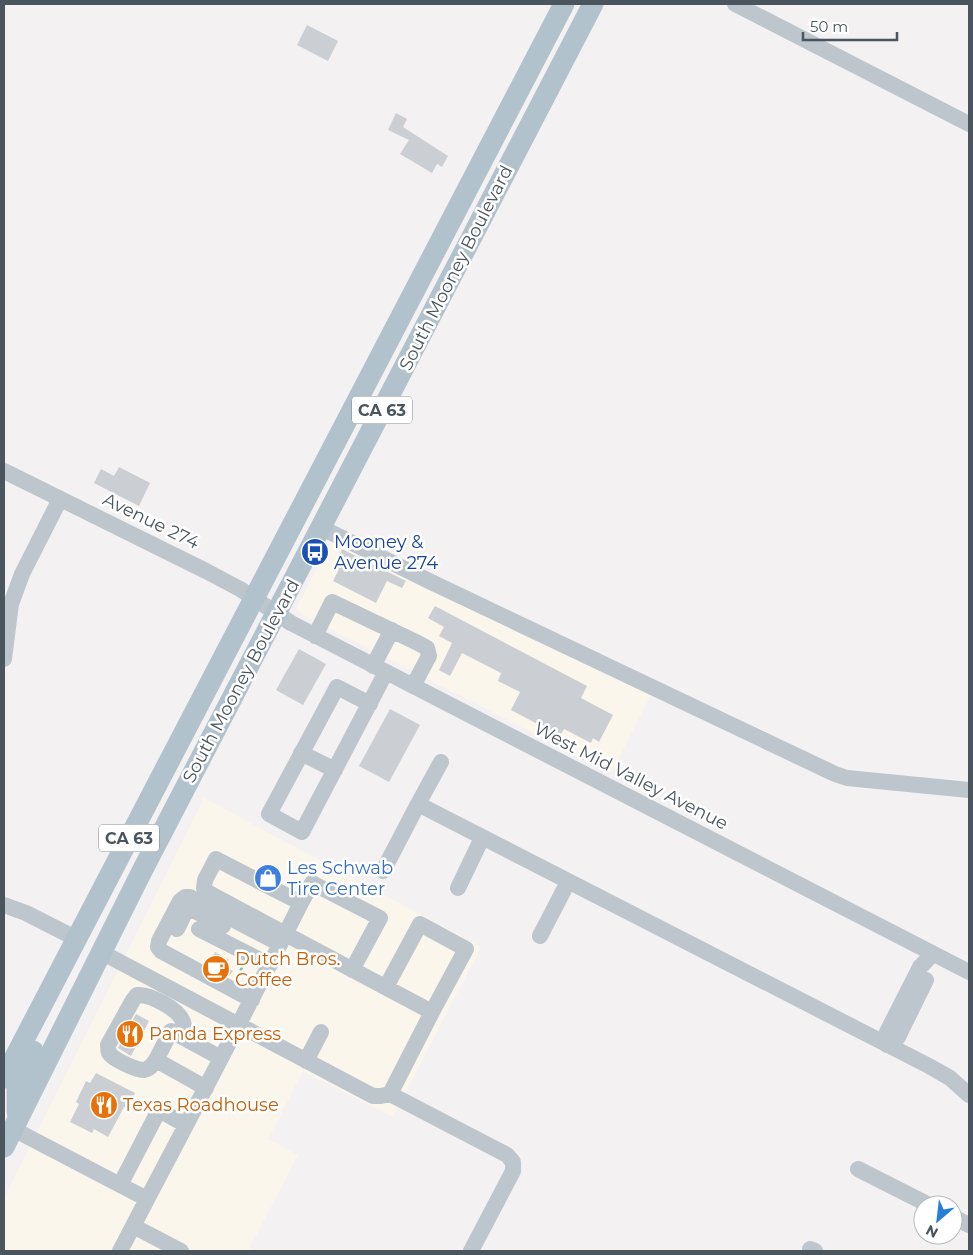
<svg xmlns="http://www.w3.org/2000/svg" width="973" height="1255" font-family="Montserrat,sans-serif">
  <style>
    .commercial { fill: #fbf6ec }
    .building { fill: #cbced3 }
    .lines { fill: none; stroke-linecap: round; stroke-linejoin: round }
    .path { stroke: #7dc99f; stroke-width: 2.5; stroke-dasharray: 4 2.5; stroke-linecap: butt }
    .minor { stroke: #bdc6cc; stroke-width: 16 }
    .major { stroke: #b2c2cd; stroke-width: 21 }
    .labels { text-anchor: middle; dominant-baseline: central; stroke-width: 5; stroke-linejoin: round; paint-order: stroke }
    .shield { fill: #fff; stroke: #80888e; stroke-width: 1 }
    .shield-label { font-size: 16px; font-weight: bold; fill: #4a555d }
    .street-label { font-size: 18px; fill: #4a555d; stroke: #fff }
    .transit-label { font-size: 18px; fill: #164399; stroke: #fff; text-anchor: start }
    .shop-label { font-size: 18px; fill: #366cbe; stroke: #fff; text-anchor: start }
    .food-label { font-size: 18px; fill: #c56008; stroke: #fff; text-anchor: start }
  </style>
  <rect width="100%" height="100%" fill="#f3f1f1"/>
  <!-- commercial -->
  <path class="commercial" d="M333 539 653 691 611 773 303 615 297 609 298 604Z
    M204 798 481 947 393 1117 303 1071 268 1139 298 1155 248 1251H4V1198Z"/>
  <!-- building -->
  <path class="building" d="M307 25 338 41 328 61 297 45Z
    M396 113 407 119 403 127 448 156 442 167 437 164 432 173 400 154 409 140 388 130Z
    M119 467 150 483 139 506 94 483 101 469 114 476Z
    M342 549 406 581 402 588 387 581 376 603 333 581 339 569 334 566Z
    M435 606 587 686 581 698 613 715 599 742 593 738 591 743 564 729 560 736 511 710 520 692 498 681 501 673 462 653 450 676 439 670 452 643 439 636 444 627 428 618Z
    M299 649 326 664 303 705 276 690Z
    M390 709 420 725 389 782 359 766Z
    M215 952 229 960 225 966 233 971 229 976 206 964 209 959 211 960Z
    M136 1014 149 1021 131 1056 118 1048Z
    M96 1073 135 1093 128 1109 124 1107 108 1137 94 1129 92 1133 70 1122 79 1104 76 1102 86 1081 90 1083Z"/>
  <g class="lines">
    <!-- path -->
    <path class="path" d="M237 976 243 966"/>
    <!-- minor -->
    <path class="minor" d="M735 4 969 124
      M4 471 206 571 240 589 291 623 969 972
      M322 528 429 581 835 774 847 778 969 790
      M315 636 332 602 418 643 427 648 429 656 413 686
      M4 659 11 604 22 574 60 499
      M373 666 392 630
      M370 704 337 687 269 814 302 832 386 672
      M301 753 335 770
      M441 762 418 804 929 1066 950 1078 969 1095
      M383 871 418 804
      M458 888 482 838
      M301 903 312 883 380 918 352 970
      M4 905 26 913 77 939
      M177 929 185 913 189 910H193L223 926
      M199 929 270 965
      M540 936 568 882
      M101 952 373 1096H381L390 1094 432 1012C357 972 283 933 209 893L204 888 205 880 216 859 301 903C242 1020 180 1136 120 1251
      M386 987 420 924 466 949 432 1012
      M252 1000 161 951 158 947 159 941 180 901 185 897H190L280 944
      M887 1045V1032L920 967 933 954
      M887 1045 898 1037 926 980
      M156 1060C152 1065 150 1069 144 1070 138 1071 112 1059 109 1053 108 1050 108 1048 108 1045L133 1000 137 995C150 994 179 1009 183 1022 185 1027 184 1033 184 1038
      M306 1061 321 1032
      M206 1088 156 1060 171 1031 221 1058
      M390 1094 507 1155 513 1162V1171L471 1251
      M13 1129 147 1199
      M858 1169 929 1205
      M120 1185 159 1110 186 1125
      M953 1217 969 1225
      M133 1226 181 1251
      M810 1249 815 1251"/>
    <!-- major -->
    <path class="major" d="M4 1078 564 4
      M17 1112V1088L33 1051
      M4 1147 141 873 593 4"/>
  </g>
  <!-- icons -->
  <defs>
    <g id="bus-disc" transform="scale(1.4375)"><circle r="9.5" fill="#1a4fb4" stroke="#fff"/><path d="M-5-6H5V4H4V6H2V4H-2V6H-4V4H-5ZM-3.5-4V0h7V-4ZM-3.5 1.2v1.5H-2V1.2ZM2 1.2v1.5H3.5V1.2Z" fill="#fff"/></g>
    <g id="shop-disc" transform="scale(1.4375)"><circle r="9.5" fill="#3f7fe0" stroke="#fff"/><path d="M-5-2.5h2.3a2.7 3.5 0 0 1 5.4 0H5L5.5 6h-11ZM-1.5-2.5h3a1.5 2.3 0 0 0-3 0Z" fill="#fff"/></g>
    <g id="cafe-disc" transform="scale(1.4375)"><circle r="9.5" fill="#e8710a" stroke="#fff"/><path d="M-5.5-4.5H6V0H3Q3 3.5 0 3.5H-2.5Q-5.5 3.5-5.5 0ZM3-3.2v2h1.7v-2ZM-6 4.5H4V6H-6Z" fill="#fff"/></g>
    <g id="restaurant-disc" transform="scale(1.4375)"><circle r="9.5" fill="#e8710a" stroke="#fff"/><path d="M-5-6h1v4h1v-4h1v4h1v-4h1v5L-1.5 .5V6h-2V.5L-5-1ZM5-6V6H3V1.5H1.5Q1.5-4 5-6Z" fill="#fff"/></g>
  </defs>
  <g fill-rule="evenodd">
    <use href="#bus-disc" x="315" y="552"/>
    <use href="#shop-disc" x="268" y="878"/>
    <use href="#cafe-disc" x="216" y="969"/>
    <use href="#restaurant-disc" x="130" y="1034"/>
    <use href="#restaurant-disc" x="104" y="1105"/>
  </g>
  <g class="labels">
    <!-- shield labels -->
    <g class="shield">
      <rect x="352" y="396.5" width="60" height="27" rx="4"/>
      <rect x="99" y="824.5" width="60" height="27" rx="4"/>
    </g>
    <g class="shield-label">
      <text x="382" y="410">CA 63</text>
      <text x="129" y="838">CA 63</text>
    </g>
    <!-- street labels -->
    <g class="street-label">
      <text transform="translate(456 268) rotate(-63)">South Mooney Boulevard</text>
      <text transform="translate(151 521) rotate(26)">Avenue 274</text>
      <text transform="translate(241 681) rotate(-62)">South Mooney Boulevard</text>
      <text transform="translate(631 776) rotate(27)">West Mid Valley Avenue</text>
    </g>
    <!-- transit labels -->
    <g class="transit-label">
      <text x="334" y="542">Mooney &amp;<tspan x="334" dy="21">Avenue 274</tspan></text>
    </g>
    <!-- shop labels -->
    <g class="shop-label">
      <text x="287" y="868">Les Schwab<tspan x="287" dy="21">Tire Center</tspan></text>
    </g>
    <!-- food labels -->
    <g class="food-label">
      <text x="235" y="959">Dutch Bros.<tspan x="235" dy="21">Coffee</tspan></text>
      <text x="149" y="1034">Panda Express</text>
      <text x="123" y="1105">Texas Roadhouse</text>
    </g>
  </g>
  <!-- border -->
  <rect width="973" height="1255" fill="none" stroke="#4a555d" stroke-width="10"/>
  <!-- north arrow -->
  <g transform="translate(938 1220) rotate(208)"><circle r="24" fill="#ffffff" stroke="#b7bbbe"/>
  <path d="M0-4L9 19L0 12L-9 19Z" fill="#257ed8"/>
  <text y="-8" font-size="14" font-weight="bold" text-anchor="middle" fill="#4a555d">N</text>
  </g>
  <!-- scale -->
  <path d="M803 32v8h94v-8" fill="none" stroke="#4a555d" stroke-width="2.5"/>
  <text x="810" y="32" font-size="15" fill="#4a555d" stroke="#ffffff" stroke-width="4" paint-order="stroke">50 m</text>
</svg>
